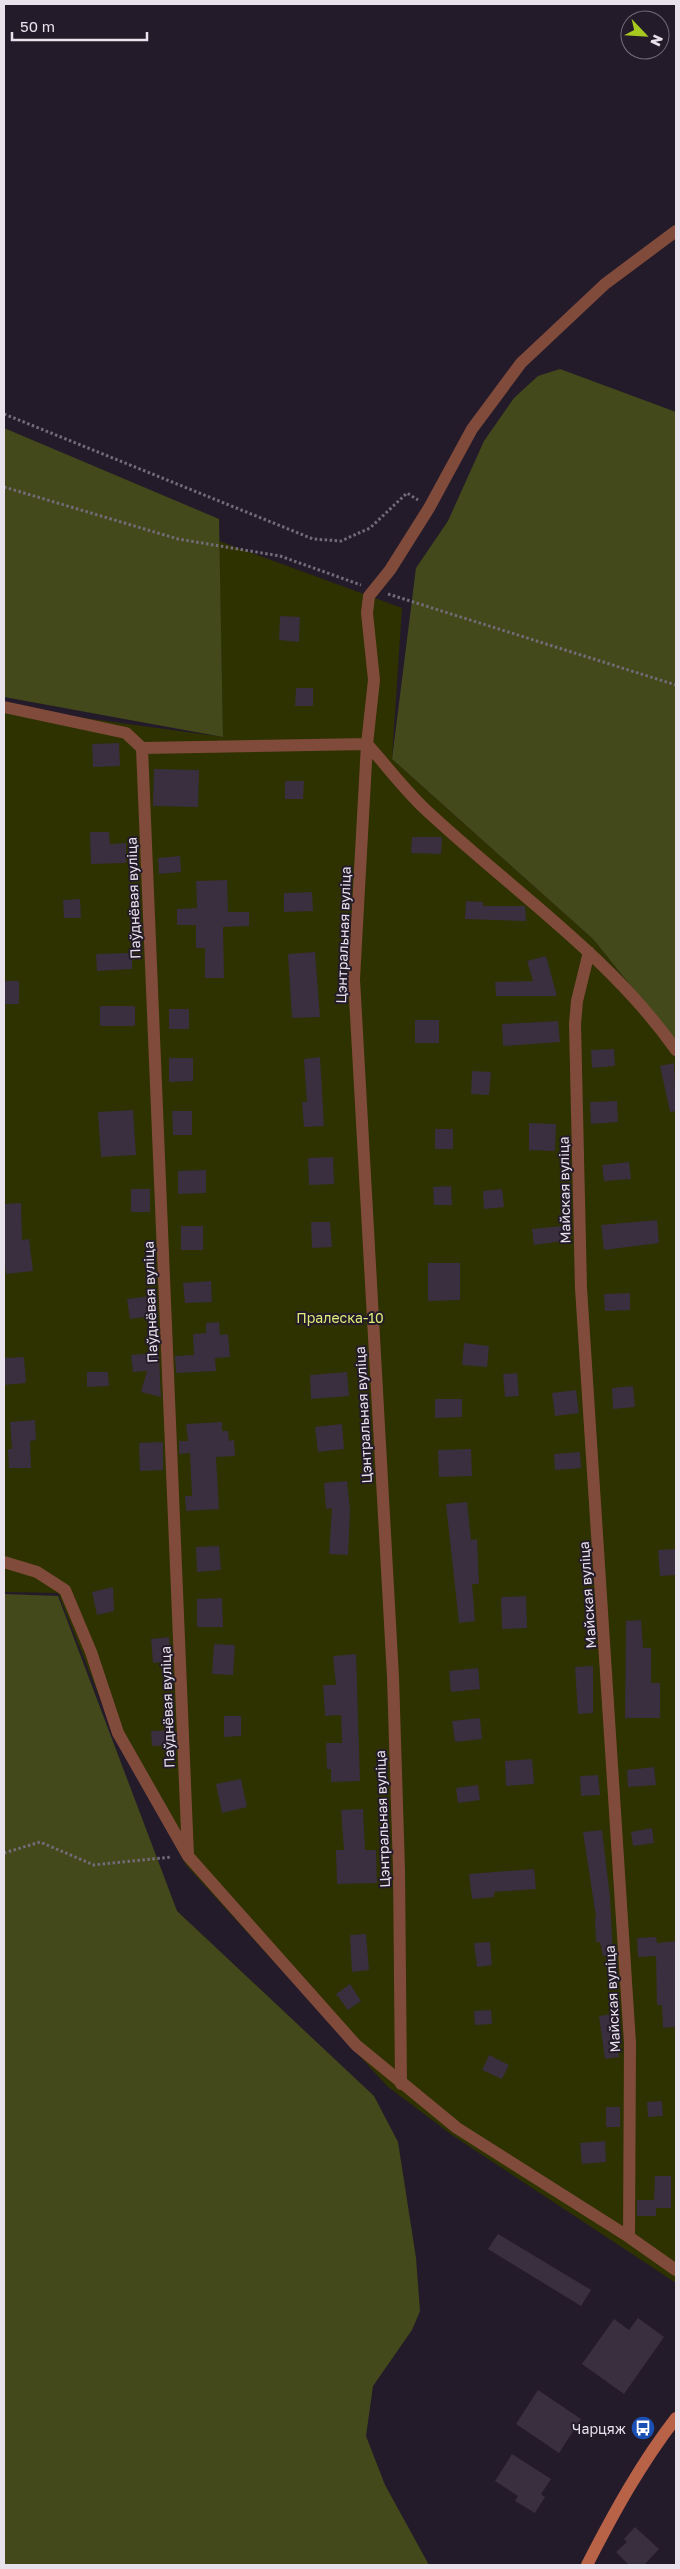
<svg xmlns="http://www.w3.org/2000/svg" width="680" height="2569" font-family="'Golos Text',sans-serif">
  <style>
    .green { fill: #2d3200 }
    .forest { fill: #43491a }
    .building { fill: #392f3f }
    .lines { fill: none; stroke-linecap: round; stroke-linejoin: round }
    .path { stroke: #736b78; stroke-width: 3; stroke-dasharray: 2.5 2.5; stroke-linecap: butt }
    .street { stroke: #814b3b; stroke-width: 12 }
    .secondary { stroke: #b86248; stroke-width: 12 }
    .labels { text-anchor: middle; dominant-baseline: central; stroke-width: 4; stroke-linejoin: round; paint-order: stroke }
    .street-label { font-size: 14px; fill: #e8e2ec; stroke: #241b2a }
    .park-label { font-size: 14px; fill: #deed78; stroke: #241b2a }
    .poi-label { font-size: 14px; fill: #e8e2ec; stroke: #241b2a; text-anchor: end }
  </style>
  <rect width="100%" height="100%" fill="#241b2a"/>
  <!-- green -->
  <path class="green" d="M219 541 402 608 392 759 593 939 676 1042V2283L452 2135 387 2086 186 1865 114 1733 58 1593 4 1592V707L223 737Z"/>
  <!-- forest -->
  <path class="forest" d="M560 369 676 412V1042L593 939 392 759 416 568 448 521 484 441 514 398 538 376Z
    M4 428 219 519 223 737 4 697Z
    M4 1594 58 1596 177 1911 374 2096 398 2142 416 2258 420 2311 412 2330 373 2386 366 2436 385 2485 429 2565H4Z"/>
  <!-- building -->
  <path class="building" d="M280 616 300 617 299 642 279 640Z
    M296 688H313V706H295Z
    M119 743 120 766 93 767 92 744Z
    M154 769 199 770 198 807 153 806Z
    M285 781H304L303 799H285Z
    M90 832H109L110 844 126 843V863L91 864Z
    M412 837H442L441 854 411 853Z
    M180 856 181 872 159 874 158 858Z
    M227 880 228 912H249V926L223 927 224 978H205V948H196V925H177V909L197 908 196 881Z
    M312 892 313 911 284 912V893Z
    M80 899 81 918H64L63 900Z
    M466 901 483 902V906H525L526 921 465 919Z
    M315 952 320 1017 292 1018 288 954Z
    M132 953V969L97 971 96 954Z
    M546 956 557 996H496L495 982 533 981 527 961Z
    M4 981H19V1004H4Z
    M100 1006H135V1026H100Z
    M169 1009H189V1029H169Z
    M415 1020H439V1043H415Z
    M558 1021 560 1042 503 1046 502 1024Z
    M614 1049 615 1066 592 1068 591 1050Z
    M320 1057 324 1126 304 1127 302 1102H307L304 1059Z
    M169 1058H193V1081L169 1082Z
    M674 1063 676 1111 670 1112 660 1066Z
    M472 1071 491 1072 489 1095 471 1094Z
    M617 1101 618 1122 591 1124 590 1102Z
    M133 1110 136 1155 101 1157 98 1112Z
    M172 1111H192V1135H173Z
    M529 1123 556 1124 555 1151 529 1150Z
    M435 1129H453V1149H435Z
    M333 1157 334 1184 309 1185 308 1158Z
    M629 1162 631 1179 604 1181 602 1165Z
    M206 1170V1193L178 1194V1171Z
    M451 1186 452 1205H434L433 1187Z
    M131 1189H150V1212H131Z
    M502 1189 504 1207 484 1209 483 1191Z
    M21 1203 22 1240 29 1239 33 1271 6 1274 4 1252V1204Z
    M657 1220 659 1243 604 1250 601 1225Z
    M311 1222H330L332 1247 312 1248Z
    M181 1226H203V1250H181Z
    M562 1226 563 1241 534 1245 532 1229Z
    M428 1263H460V1300L428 1301Z
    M211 1281 212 1302 185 1303 183 1283Z
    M630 1293V1310L605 1311 604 1294Z
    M150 1296 152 1316 130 1319 127 1299Z
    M219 1322 220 1335 228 1334 230 1357 215 1358 216 1371 176 1373 175 1356 194 1355 193 1334 206 1333V1323Z
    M464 1343 489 1346 487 1367 462 1365Z
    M157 1353 159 1357 161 1397 141 1392 147 1371 133 1372 131 1355Z
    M24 1357 26 1383 4 1385V1358Z
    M87 1372H108L109 1386 87 1387Z
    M347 1372 349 1396 311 1399 310 1375Z
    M517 1373 519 1396 505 1397 503 1374Z
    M633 1386 635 1407 613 1409 612 1388Z
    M576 1390 579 1413 555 1416 552 1393Z
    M435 1399H462V1417L435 1418Z
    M35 1420 36 1440 30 1441 31 1468H9L8 1449H12L10 1422Z
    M222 1422V1431H228L229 1441 234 1440 235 1456 216 1457 219 1509 186 1511 185 1496H192L190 1453 179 1454V1441H188L186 1424Z
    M342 1424 344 1449 318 1452 315 1427Z
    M163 1442V1470L140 1471 139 1443Z
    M471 1449 472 1476 439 1477 438 1450Z
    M580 1452 581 1468 555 1470 554 1454Z
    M347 1481 350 1510 348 1555 329 1554 332 1508 326 1509 324 1483Z
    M467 1502 471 1540 477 1539 479 1584H472L475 1621 459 1623 446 1504Z
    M219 1546 221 1570 197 1572 196 1547Z
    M676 1549V1575L660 1576 658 1550Z
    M113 1587 114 1611 97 1615 92 1592Z
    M526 1596 527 1628 502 1629 501 1597Z
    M222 1598 223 1627H197V1599Z
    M641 1620 643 1648H651V1683H660V1718H625L626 1621Z
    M169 1637 171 1661 153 1663 151 1639Z
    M214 1644 235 1645 233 1675 212 1674Z
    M356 1654 360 1781 331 1782V1769H327L326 1743H342L341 1715 325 1716 323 1685H336L333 1656Z
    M593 1666V1713L578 1714 575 1667Z
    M478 1668 480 1689 451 1692 449 1671Z
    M224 1716H241V1736L224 1737Z
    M480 1718 482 1739 455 1742 452 1721Z
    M175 1730V1745L152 1746 151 1731Z
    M532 1759 534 1784 506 1786 505 1761Z
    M654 1767 656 1785 628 1787 627 1770Z
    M598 1775 600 1795 581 1796 580 1776Z
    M241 1779 247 1807 222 1813 216 1784Z
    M478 1785 480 1800 458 1803 456 1788Z
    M363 1809 365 1850H376L377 1883 337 1884 336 1850H344L341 1810Z
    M652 1828 654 1843 633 1846 631 1832Z
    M602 1830 610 1897 613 1955 603 1956 600 1942H596L595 1917H596L583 1832Z
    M534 1869 536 1889 494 1892V1897L472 1899 469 1874Z
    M366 1934 369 1970 352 1972 350 1935Z
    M656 1937 657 1943 676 1941V2027L663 2028 662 2005H657L656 1956 638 1957 637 1938Z
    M490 1942 492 1965 477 1967 474 1943Z
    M350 1984 361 2001 348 2010 336 1994Z
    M491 2010 492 2024 475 2025 474 2011Z
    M612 2014 619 2057 605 2059 599 2016Z
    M489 2055 509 2065 502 2079 482 2070Z
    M662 2101 663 2116 648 2117 647 2102Z
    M606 2107H620V2127H606Z
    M605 2141 606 2162 582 2164 580 2143Z
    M655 2176H671V2208H656V2216H637V2200H654Z
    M498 2234 591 2290 581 2306 488 2249Z
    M638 2318 664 2337 624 2394 582 2364 614 2319 629 2330Z
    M538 2390 581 2419 559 2453 516 2424Z
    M512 2454 551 2479 541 2494 545 2497 535 2513 515 2501 518 2496 495 2481Z
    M635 2527 659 2549 644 2565H629L616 2552 627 2542 624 2539Z"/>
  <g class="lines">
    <!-- path -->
    <path class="path" d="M4 414 313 539 341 541 370 528 407 493 418 500
      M4 487 178 539 280 556 361 585
      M388 594 676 685
      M4 1853 40 1842 94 1865 171 1857"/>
    <!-- street -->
    <path class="street" d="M4 707 126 733 142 748 367 744C386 765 404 789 425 809 509 888 609 955 676 1050
      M142 748 188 1856
      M589 952 577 1001 575 1024 581 1288 630 2043 629 2237
      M4 1562 37 1572 65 1590 91 1652 118 1733 188 1856 356 2045 457 2128 629 2237 676 2270
      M401 2084 399 1869 393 1677 354 979 367 744 374 680 367 613 369 596 390 570 429 508 472 429 521 363 605 284 676 231"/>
    <!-- secondary -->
    <path class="secondary" d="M587 2565C613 2514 641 2463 676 2418"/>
  </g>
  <!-- icons -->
  <defs>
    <g id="bus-disc" transform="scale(1.25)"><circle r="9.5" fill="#1a4fb4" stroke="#241b2a"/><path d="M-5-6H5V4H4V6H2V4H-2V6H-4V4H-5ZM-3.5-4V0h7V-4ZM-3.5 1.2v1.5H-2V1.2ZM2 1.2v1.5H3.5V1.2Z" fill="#fff"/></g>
  </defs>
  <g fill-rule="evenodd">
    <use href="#bus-disc" x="643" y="2428"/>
  </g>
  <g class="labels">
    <!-- street labels -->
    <g class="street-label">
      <text transform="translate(133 898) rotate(-92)">Паўднёвая вуліца</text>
      <text transform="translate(343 935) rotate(-88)">Цэнтральная вуліца</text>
      <text transform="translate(564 1190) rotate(-91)">Майская вуліца</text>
      <text transform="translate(150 1302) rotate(-92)">Паўднёвая вуліца</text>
      <text transform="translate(363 1415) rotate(-93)">Цэнтральная вуліца</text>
      <text transform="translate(587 1595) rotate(-94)">Майская вуліца</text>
      <text transform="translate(167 1707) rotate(-92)">Паўднёвая вуліца</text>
      <text transform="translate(382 1819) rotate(-92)">Цэнтральная вуліца</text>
      <text transform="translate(612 1999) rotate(-93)">Майская вуліца</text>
    </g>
    <!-- park labels -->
    <g class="park-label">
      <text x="340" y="1317">Пралеска-10</text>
    </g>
    <!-- poi labels -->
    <g class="poi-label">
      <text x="626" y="2428">Чарцяж</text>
    </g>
  </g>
  <!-- border -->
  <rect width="680" height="2569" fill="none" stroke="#e8e2ec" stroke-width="10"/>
  <!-- north arrow -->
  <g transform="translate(645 35) rotate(115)"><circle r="24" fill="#241b2a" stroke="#726b78"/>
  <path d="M0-4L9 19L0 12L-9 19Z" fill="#a7c81f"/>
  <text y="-8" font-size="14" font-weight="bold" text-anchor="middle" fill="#e8e2ec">N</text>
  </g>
  <!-- scale -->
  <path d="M12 32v8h135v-8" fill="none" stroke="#e8e2ec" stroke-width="2.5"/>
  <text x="20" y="32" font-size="15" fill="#e8e2ec" stroke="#241b2a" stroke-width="4" paint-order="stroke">50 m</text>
</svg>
